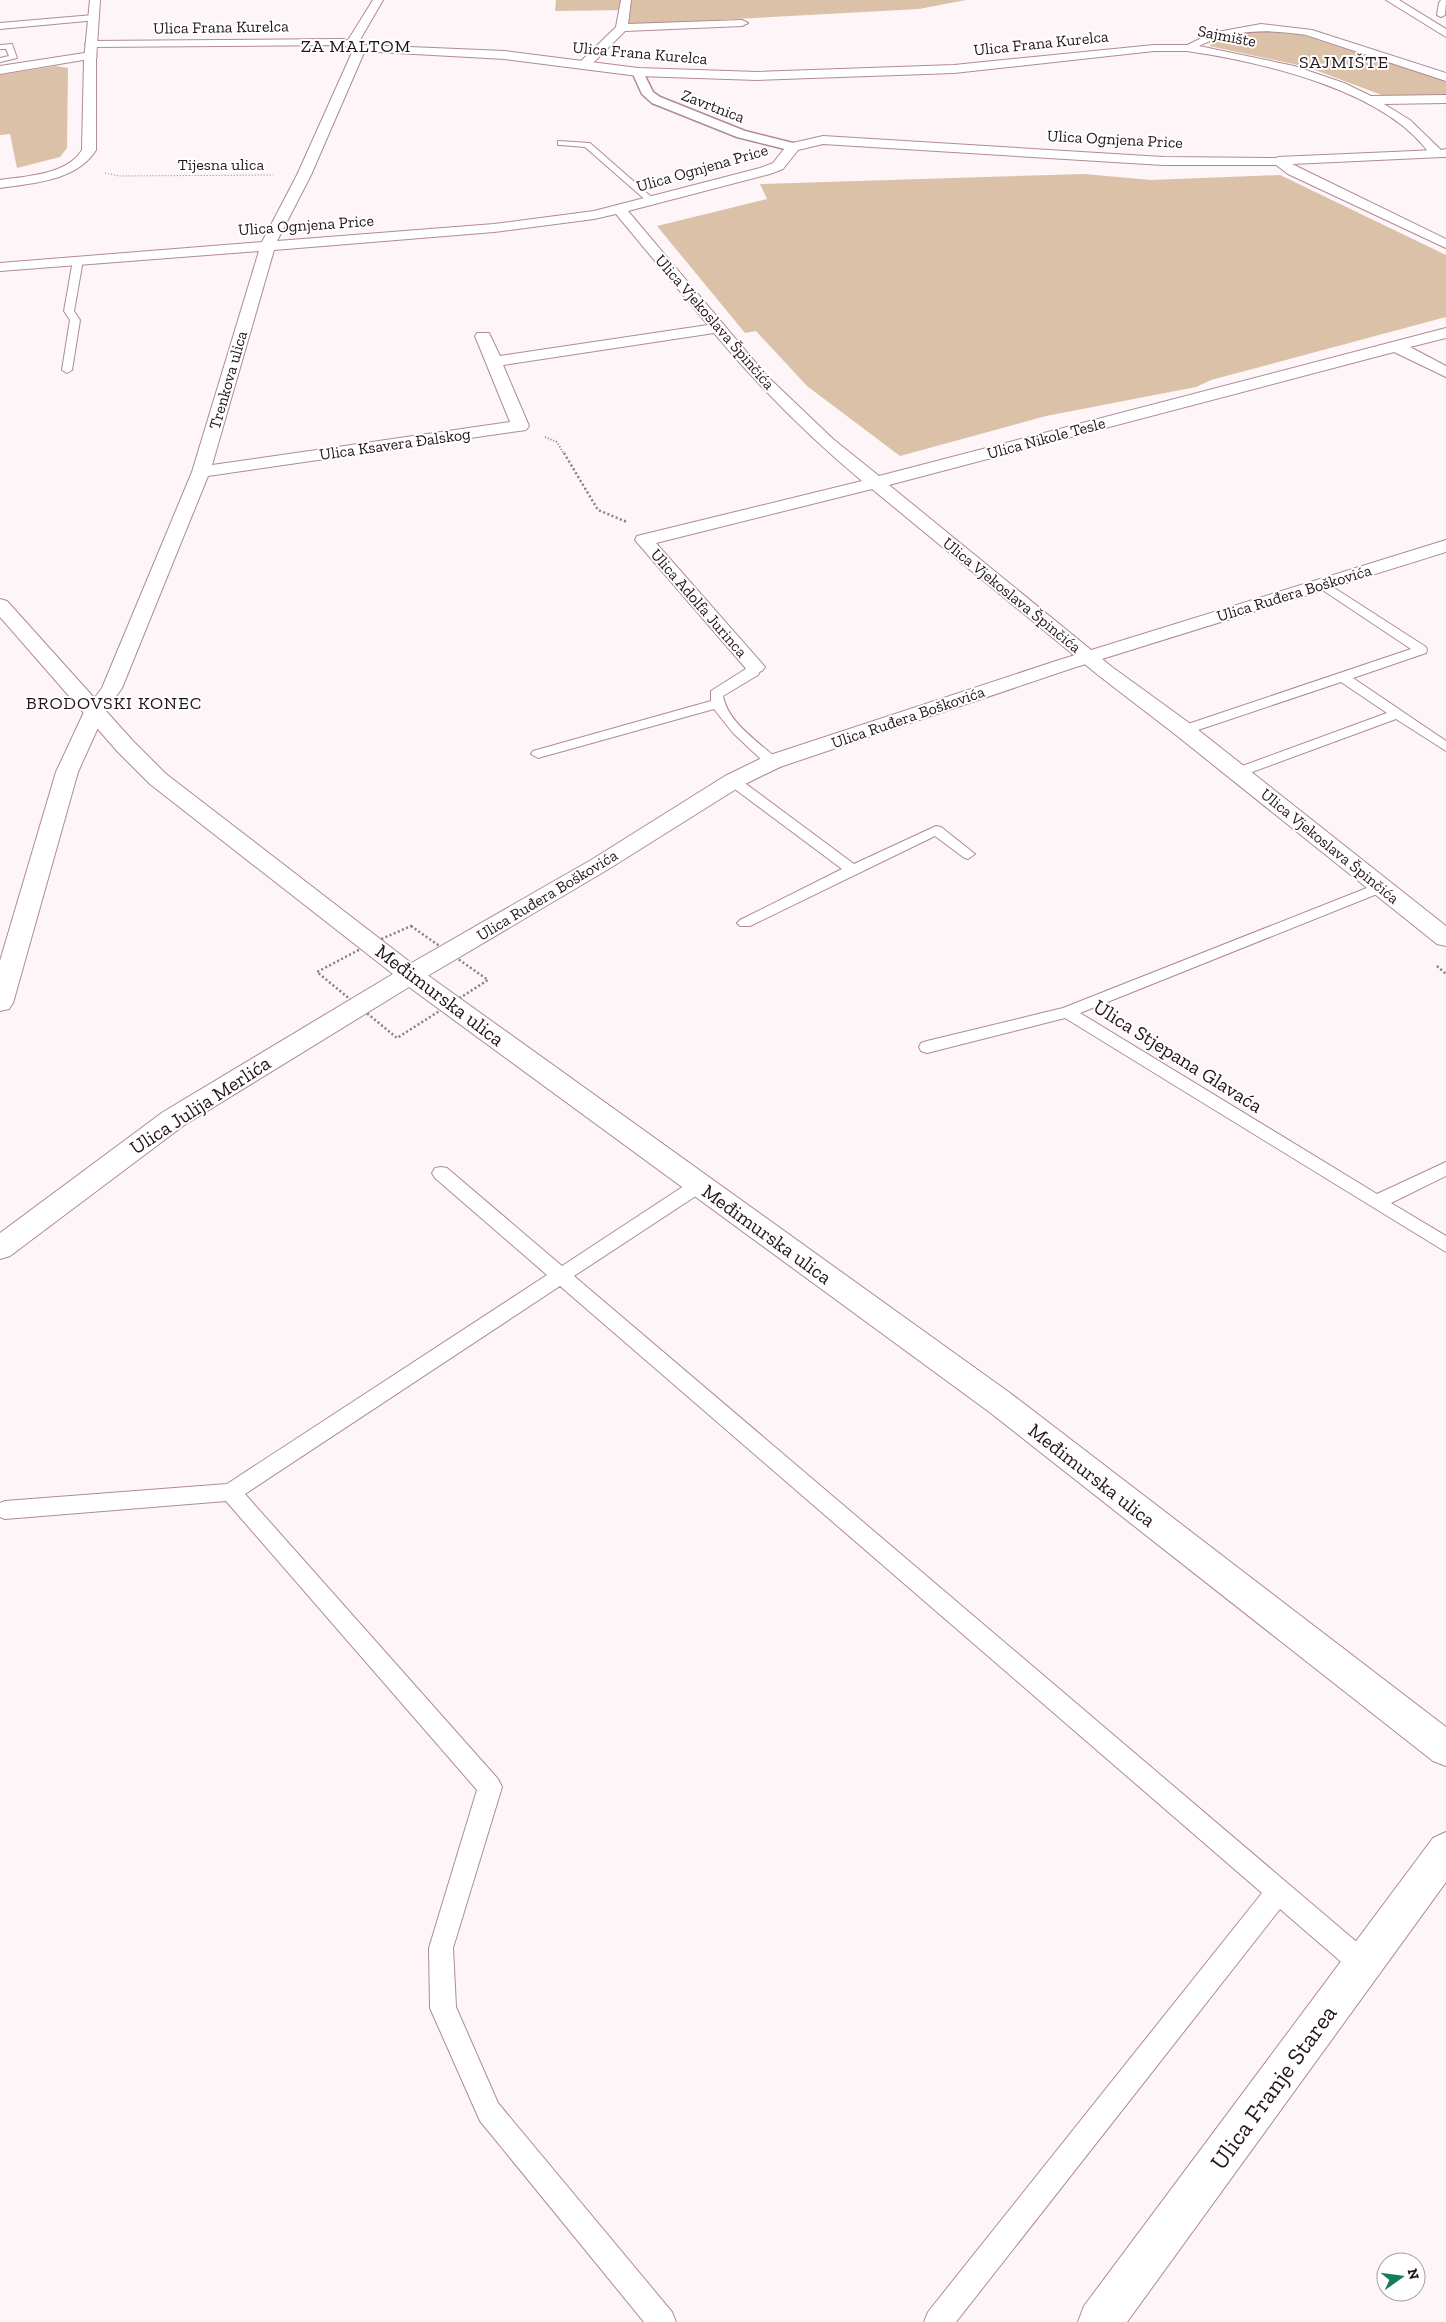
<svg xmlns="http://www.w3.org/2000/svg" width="1446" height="2322" font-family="'Zilla Slab',serif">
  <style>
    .green { fill: #dac1a7 }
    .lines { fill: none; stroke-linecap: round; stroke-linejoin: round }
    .service-casing { stroke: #b08b93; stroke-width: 2 }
    .pedestrian-casing { stroke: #b08b93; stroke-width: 3 }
    .minor-casing { stroke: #b08b93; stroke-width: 2 }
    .tertiary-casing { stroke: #b08b93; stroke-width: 2 }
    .secondary-casing { stroke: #b08b93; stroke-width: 2 }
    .path-far2 { stroke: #897e81; stroke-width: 1; stroke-dasharray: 1 2; stroke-linecap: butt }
    .path-far1 { stroke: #897e81; stroke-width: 2; stroke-dasharray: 1 2; stroke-linecap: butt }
    .path { stroke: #897e81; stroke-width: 2.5; stroke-dasharray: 2 2.5; stroke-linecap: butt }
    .service { fill: #fff; fill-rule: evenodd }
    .pedestrian { fill: #fff; fill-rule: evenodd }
    .minor { fill: #fff; fill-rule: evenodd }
    .tertiary { fill: #fff; fill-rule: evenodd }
    .secondary { fill: #fff; fill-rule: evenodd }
    .labels { text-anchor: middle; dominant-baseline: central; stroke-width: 4; stroke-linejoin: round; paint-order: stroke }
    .far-street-label { font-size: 16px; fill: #231519; stroke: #fff }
    .far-neighbourhood-label { font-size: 18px; letter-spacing: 1px; fill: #231519; stroke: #fff }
    .street-label { font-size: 20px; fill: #231519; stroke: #fff }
    .near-street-label { font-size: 24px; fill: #231519; stroke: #fff }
  </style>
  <rect width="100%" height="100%" fill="#fdf5f7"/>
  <!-- green -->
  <path class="green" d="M556 0H966L919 9 625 25 629 10 555 11Z
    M1265 30 1299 34 1446 81V95L1387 97 1307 67 1209 46 1219 38Z
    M56 66 68 68 67 148 60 157 17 168 10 134 0 135V75Z
    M1084 174 1151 180 1280 175 1446 255V317L1211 380 1196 387 1046 416 900 456 807 386 756 331 745 333 657 226 767 199 760 184Z"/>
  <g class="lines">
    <!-- service casing -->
    <g class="service-casing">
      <path id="service" d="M1441 0H1446L1445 15 1441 17 1437 15 1439 3Z
        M12 44 17 58 0 62V58L9 56 6 49H0V45Z
        M558 141 590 143 656 201 649 203 585 147 561 145H558Z
        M78 257 83 260 74 311 80 320 72 370 67 373 62 370 70 320 64 311 73 260Z
        M1322 580 1426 647 1427 650 1426 653 1353 678 1446 741V751L1396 719 1244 775H1234L1232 772 1234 769 1387 713 1341 682 1189 733 1184 734 1177 730 1179 727 1411 649 1318 587 1316 584Z
        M755 663 762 667 758 675 723 696C728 723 758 741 777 759L779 762 777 765H767L733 733 714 709 538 758 531 754 533 751 711 701V691Z
        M733 777 738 778 854 864 936 826 941 827 975 854 968 859 963 857 935 836 750 926H740L737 923 740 920 842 869 728 784 726 781 728 778Z
        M1382 882 1390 887 1387 890 1080 1013 1377 1194 1446 1162V1176L1391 1203 1446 1236V1252L1065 1018 927 1053 921 1051 919 1047 921 1043 927 1041 1063 1008Z
        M441 1167 447 1168 562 1266 693 1180 699 1178 705 1180 708 1185 705 1190 574 1276 1372 1955 1375 1964 1372 1973 1363 1976 1354 1973 1280 1909 956 2322H924L928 2312 1262 1893 560 1286 245 1494 498 1779 502 1787 453 1948 456 2007 498 2103 672 2312 676 2322H644L480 2121 430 2008 429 1948 477 1790 226 1501 5 1519 0 1517V1503L5 1501 227 1484 547 1275 435 1178 432 1173 435 1168Z"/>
    </g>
    <!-- pedestrian casing -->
    <g class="pedestrian-casing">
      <path id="pedestrian" d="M638 69 642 70 653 92 660 97 745 131 797 144 799 147 793 151 737 137 652 103 642 94 632 72Z"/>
    </g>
    <!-- minor casing -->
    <g class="minor-casing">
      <path id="minor" d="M373 0H383L357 45 364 46 366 48 311 175 277 241 494 224 594 211 760 168 773 163 788 144 823 136 1163 157 1283 158 1285 161 1278 165H1163L823 144 798 150 783 169 770 174 628 211 767 376 833 439 879 476 1446 328V338L1410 347 1446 366V377L1394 352 889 485 1112 667 1192 725 1446 926V946L1437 944 1176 735 1098 675 872 489 656 543 765 667 762 671 755 673 748 671 635 540 637 536 862 481C808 436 759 387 714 333L503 365 529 426 526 430 208 476 122 688 105 712 78 772 13 1003 9 1009 0 1011V961L56 772 84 712 102 688 192 472 259 251 0 271V263L262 242 297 175 354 48 347 47 345 45ZM616 214 708 325 500 356 489 333H477L475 336 510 422 212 465 274 250 494 232 594 219Z
        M621 0H631L628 24 742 20 748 23 742 26 625 31 588 68H580V62L616 27Z
        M93 15 97 16V20L0 29V23Z
        M1261 24 1312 30 1446 73V81L1306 35C1270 29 1233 29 1199 46L1294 66 1344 83 1371 96 1446 95V103L1384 104 1410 120 1441 150 1446 149V157H1432C1388 90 1261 62 1187 51L1181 48 1212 33Z
        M91 52 97 56 95 58 0 74V66Z
        M1446 1832V1882L1127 2322H1078L1084 2306 1433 1838Z"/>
    </g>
    <!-- tertiary casing -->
    <g class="tertiary-casing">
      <path id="tertiary" d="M343 39 361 45 505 51 638 68 757 72 954 65 1154 45H1187L1193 48 1187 51H1154L954 73 757 80 638 76 505 59 360 51 342 45 91 47 85 44 91 41Z
        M1437 150 1444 154 1442 157 1292 164 1446 239V248L1288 174 1271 161 1278 157Z
        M1446 540V552L1073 668 780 767 741 786 607 870 419 981 410 983 401 981 398 975 401 969 591 860 725 776 764 757 1059 660Z"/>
    </g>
    <!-- secondary casing -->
    <g class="secondary-casing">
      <path id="secondary" d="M90 0H100L96 60V150C77 181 33 183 0 188V180C26 176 67 175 82 150L84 60Z
        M1386 0H1399L1446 29V37Z
        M0 599 7 601 133 741 166 774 419 969 1010 1393 1446 1727V1766L1433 1761 988 1411 409 987 183 1126 10 1256 0 1259V1233L163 1112 393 974 150 784 117 751 0 617Z"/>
    </g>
    <!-- path-far2 -->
    <path class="path-far2" d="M105 173 119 176 273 175"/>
    <!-- path-far1 -->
    <path class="path-far1" d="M545 437 557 442 564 454"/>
    <!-- path -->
    <path class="path" d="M564 453 598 510 627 522
      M411 926 488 980 397 1038 317 972 370 944Z
      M1437 966 1446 974"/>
    <!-- service -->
    <use href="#service" class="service"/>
    <!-- pedestrian -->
    <use href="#pedestrian" class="pedestrian"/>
    <!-- minor -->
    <use href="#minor" class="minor"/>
    <!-- tertiary -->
    <use href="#tertiary" class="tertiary"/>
    <!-- secondary -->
    <use href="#secondary" class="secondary"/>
  </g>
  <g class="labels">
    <!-- far-street labels -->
    <g class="far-street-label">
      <text transform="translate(221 27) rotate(-1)">Ulica Frana Kurelca</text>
      <text transform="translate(1227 36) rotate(11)">Sajmište</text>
      <text transform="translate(1041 43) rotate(-6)">Ulica Frana Kurelca</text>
      <text transform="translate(640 53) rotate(5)">Ulica Frana Kurelca</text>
      <text transform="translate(713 106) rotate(21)">Zavrtnica</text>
      <text transform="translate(1115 139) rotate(3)">Ulica Ognjena Price</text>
      <text x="221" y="164">Tijesna ulica</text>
      <text transform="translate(702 168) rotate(-16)">Ulica Ognjena Price</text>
      <text transform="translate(306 225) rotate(-4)">Ulica Ognjena Price</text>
      <text transform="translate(715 322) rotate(49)">Ulica Vjekoslava Špinčića</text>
      <text transform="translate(228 380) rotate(-74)">Trenkova ulica</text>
      <text transform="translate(1046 438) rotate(-15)">Ulica Nikole Tesle</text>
      <text transform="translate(395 444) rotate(-8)">Ulica Ksavera Đalskog</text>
      <text transform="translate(1294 593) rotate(-17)">Ulica Ruđera Boškovića</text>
      <text transform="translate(1012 595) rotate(39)">Ulica Vjekoslava Špinčića</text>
      <text transform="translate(699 603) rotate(49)">Ulica Adolfa Jurinca</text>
      <text transform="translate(908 717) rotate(-19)">Ulica Ruđera Boškovića</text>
      <text transform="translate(1330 846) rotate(39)">Ulica Vjekoslava Špinčića</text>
      <text transform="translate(547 895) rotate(-31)">Ulica Ruđera Boškovića</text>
    </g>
    <!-- far-neighbourhood labels -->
    <g class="far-neighbourhood-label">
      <text x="356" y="46">ZA MALTOM</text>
      <text x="1344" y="62">SAJMIŠTE</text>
      <text x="114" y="703">BRODOVSKI KONEC</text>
    </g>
    <!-- street labels -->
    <g class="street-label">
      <text transform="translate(440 995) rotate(37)">Međimurska ulica</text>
      <text transform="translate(1178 1056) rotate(32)">Ulica Stjepana Glavaća</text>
      <text transform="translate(200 1105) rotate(-33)">Ulica Julija Merlića</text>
      <text transform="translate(767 1234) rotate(36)">Međimurska ulica</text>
      <text transform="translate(1092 1475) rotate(38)">Međimurska ulica</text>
    </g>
    <!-- near-street labels -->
    <g class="near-street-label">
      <text transform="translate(1273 2087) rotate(-54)">Ulica Franje Starea</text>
    </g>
  </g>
  <!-- north arrow -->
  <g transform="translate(1401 2277) rotate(76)"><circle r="24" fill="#ffffff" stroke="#a7a1a3"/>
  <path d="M0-4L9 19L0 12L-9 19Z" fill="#127d58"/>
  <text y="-8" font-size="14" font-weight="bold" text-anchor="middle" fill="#231519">N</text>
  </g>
</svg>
